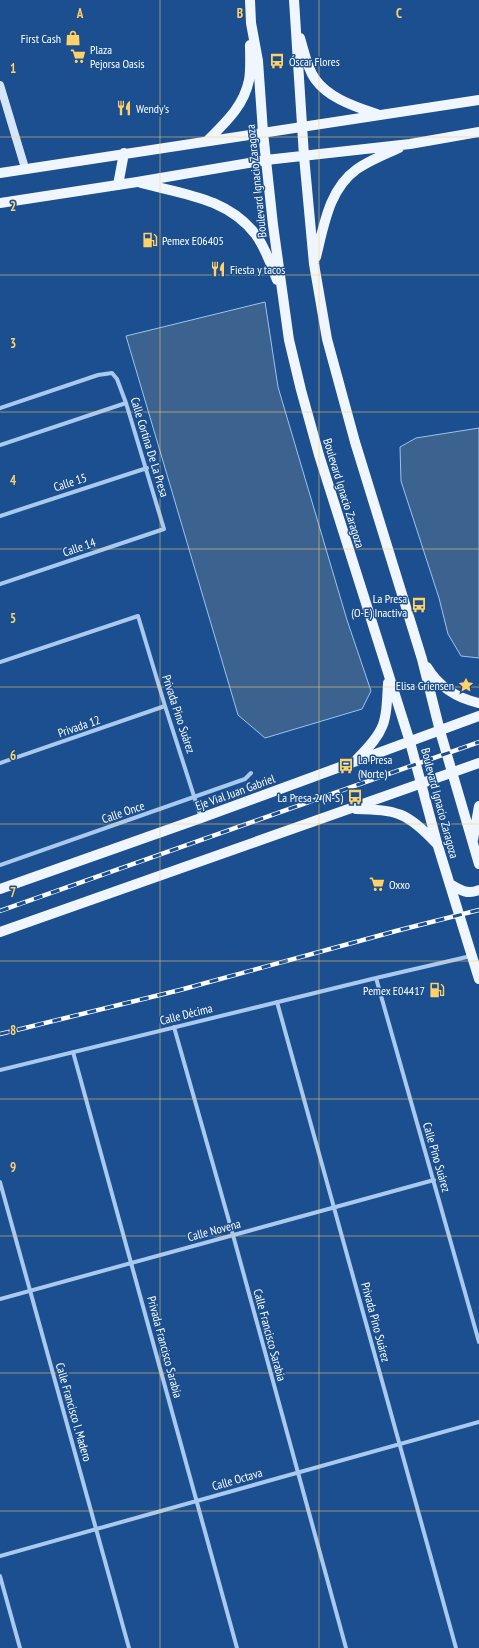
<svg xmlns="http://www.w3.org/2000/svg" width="479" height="1648" font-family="'PT Sans Narrow',sans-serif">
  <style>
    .water { fill: #3c6290; stroke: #9cc4f0 }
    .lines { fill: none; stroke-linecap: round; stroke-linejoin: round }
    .street { stroke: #a9c9ee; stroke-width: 4 }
    .secondary { stroke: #d6e6fa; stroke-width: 8 }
    .primary { stroke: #f0f6ff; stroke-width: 10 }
    .rail-casing { stroke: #fff; stroke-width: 4.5 }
    .rail { stroke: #1b4f8f; stroke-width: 3; stroke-dasharray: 9; stroke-linecap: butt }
    .grid { fill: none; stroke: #ffd166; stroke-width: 1; stroke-opacity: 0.55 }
    .labels { text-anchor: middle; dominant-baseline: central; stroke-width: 3; stroke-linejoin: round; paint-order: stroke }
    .poi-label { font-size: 12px; fill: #fff; stroke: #1b4f8f; text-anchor: start }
    .street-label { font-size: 12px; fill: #fff; stroke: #1b4f8f }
    .grid-label { font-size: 13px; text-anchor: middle; font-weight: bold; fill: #ffd166; stroke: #1b4f8f; stroke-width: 3; stroke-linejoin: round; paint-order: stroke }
  </style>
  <rect width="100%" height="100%" fill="#1b4f8f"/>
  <!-- water -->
  <path class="water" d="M265 302 278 387 347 620 371 691 362 709 265 738 238 715 126 336Z
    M479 428V658L461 656 448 634 439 598 401 481 400 447 416 438Z"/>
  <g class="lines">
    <!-- street -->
    <path class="street" d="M0 408 98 375 112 373 117 379 126 403 164 529 0 584
      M0 445 126 403
      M0 516 147 468
      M0 662 138 616 165 706 201 818
      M0 763 165 706
      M0 865 245 779 251 773
      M376 978 479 1342
      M277 1002C338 1217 395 1433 456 1648
      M174 1027 233 1235 346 1648
      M73 1052 237 1648
      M0 1070 376 978 471 956
      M0 1182 129 1648
      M0 1299 434 1180
      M0 1556 479 1422
      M0 1576 20 1648"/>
    <!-- secondary -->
    <path class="secondary" d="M0 85 25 168"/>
    <!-- primary -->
    <path class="primary" d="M250 0 251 23 258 61 263 132 273 225 289 340 301 390 319 455 410 742 437 843 479 979
      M294 0 304 156 314 264 327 339 355 442 422 659 440 731 479 864
      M300 38C304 51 307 68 315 79 329 99 357 107 379 115
      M207 141C225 123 244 106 249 80 251 69 250 56 250 45
      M0 173 479 100
      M141 183C183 194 228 198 256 235 266 249 271 265 277 280
      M118 185 124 153
      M0 203 137 182 266 160 410 144 479 132
      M316 257C324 225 329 189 357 169 370 160 385 154 399 148
      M427 667C439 687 456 698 479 703
      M357 759C386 730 386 724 388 683
      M356 809C397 810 407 812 436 843
      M473 840 479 806
      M450 884C460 890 467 895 479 890
      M0 889 201 818 479 716
      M0 932 479 763"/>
    <!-- rail casing -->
    <g class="rail-casing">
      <path id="rail" d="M0 911 479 742
        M0 1034 180 990 396 931 479 910"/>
    </g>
    <!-- rail -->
    <use href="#rail" class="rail"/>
  </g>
  <!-- grid -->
  <path class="grid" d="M160 0V1648M319 0V1648M0 137H479M0 275H479M0 412H479M0 549H479M0 687H479M0 824H479M0 961H479M0 1099H479M0 1236H479M0 1373H479M0 1511H479"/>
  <!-- icons -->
  <defs>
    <g id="shop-bare" transform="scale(1.2)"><path d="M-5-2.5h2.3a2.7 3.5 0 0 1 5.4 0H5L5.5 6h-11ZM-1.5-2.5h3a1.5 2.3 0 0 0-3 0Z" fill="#ffd166" stroke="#1b4f8f" stroke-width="2.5" paint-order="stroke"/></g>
    <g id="supermarket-bare" transform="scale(1.2)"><path d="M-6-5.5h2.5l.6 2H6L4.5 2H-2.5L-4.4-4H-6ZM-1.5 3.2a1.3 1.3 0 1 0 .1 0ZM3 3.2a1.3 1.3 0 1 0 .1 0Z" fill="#ffd166" stroke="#1b4f8f" stroke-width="2.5" paint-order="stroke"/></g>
    <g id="bus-bare" transform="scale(1.2)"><path d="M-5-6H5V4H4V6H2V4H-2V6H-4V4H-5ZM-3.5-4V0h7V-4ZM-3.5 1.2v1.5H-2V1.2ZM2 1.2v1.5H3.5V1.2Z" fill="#ffd166" stroke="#1b4f8f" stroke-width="2.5" paint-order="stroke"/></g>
    <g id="restaurant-bare" transform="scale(1.2)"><path d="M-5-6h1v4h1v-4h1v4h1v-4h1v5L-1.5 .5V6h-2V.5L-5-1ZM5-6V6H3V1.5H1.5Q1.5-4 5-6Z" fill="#ffd166" stroke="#1b4f8f" stroke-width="2.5" paint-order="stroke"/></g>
    <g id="fuel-bare" transform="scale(1.2)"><path d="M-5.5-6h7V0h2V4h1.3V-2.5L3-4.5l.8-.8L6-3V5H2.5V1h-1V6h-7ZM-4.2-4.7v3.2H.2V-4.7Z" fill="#ffd166" stroke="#1b4f8f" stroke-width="2.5" paint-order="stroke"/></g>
    <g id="sight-bare" transform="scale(1.2)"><path d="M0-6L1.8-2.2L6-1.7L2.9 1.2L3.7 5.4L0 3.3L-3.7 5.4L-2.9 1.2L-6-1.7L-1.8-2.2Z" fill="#ffd166" stroke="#1b4f8f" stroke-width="2.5" paint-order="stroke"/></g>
  </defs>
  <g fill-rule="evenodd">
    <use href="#shop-bare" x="73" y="38"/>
    <use href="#supermarket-bare" x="78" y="56"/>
    <use href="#bus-bare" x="277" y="61"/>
    <use href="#restaurant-bare" x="124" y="108"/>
    <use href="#fuel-bare" x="150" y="240"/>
    <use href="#restaurant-bare" x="218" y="269"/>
    <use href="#bus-bare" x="419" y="605"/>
    <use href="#sight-bare" x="466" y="685"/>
    <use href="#bus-bare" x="346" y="766"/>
    <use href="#bus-bare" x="355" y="797"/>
    <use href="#supermarket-bare" x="377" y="884"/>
    <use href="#fuel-bare" x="437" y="990"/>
  </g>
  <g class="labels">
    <!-- poi labels -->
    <g class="poi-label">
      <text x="61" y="38" text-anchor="end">First Cash</text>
      <text x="90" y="49">Plaza<tspan x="90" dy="14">Pejorsa Oasis</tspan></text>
      <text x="289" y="61">Óscar Flores</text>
      <text x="136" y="108">Wendy's</text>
      <text x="162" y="240">Pemex E06405</text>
      <text x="230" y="269">Fiesta y tacos</text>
      <text x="407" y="598" text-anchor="end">La Presa<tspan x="407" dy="14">(O-E) Inactiva</tspan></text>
      <text x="454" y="685" text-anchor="end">Elisa Griensen</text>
      <text x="358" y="759">La Presa<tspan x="358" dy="14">(Norte)</tspan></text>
      <text x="343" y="797" text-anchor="end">La Presa 2 (N-S)</text>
      <text x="389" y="884">Oxxo</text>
      <text x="425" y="990" text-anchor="end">Pemex E04417</text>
    </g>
    <!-- street labels -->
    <g class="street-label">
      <text transform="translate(256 181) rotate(-96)">Boulevard Ignacio Zaragoza</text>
      <text transform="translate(150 447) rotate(73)">Calle Cortina De La Presa</text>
      <text transform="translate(70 482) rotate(-18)">Calle 15</text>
      <text transform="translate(344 493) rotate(73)">Boulevard Ignacio Zaragoza</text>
      <text transform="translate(79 547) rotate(-19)">Calle 14</text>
      <text transform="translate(179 714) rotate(72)">Privada Pino Suárez</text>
      <text transform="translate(79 726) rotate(-19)">Privada 12</text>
      <text transform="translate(235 792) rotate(-20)">Eje Vial Juan Gabriel</text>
      <text transform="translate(440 803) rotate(75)">Boulevard Ignacio Zaragoza</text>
      <text transform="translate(123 812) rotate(-19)">Calle Once</text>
      <text transform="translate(186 1014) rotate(-14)">Calle Décima</text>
      <text transform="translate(437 1157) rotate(74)">Calle Pino Suárez</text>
      <text transform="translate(214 1230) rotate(-15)">Calle Novena</text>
      <text transform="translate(376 1322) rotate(75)">Privada Pino Suárez</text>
      <text transform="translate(270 1335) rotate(75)">Calle Francisco Sarabia</text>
      <text transform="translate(165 1347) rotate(75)">Privada Francisco Sarabia</text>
      <text transform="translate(74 1412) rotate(74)">Calle Francisco I. Madero</text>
      <text transform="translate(237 1479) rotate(-16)">Calle Octava</text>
    </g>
  </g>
  <g class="grid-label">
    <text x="80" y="18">A</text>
    <text x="240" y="18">B</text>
    <text x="399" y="18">C</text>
    <text x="13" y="73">1</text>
    <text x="13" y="211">2</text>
    <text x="13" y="348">3</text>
    <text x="13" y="485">4</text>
    <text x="13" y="623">5</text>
    <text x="13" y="760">6</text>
    <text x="13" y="897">7</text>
    <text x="13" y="1035">8</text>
    <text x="13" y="1172">9</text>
  </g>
</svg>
